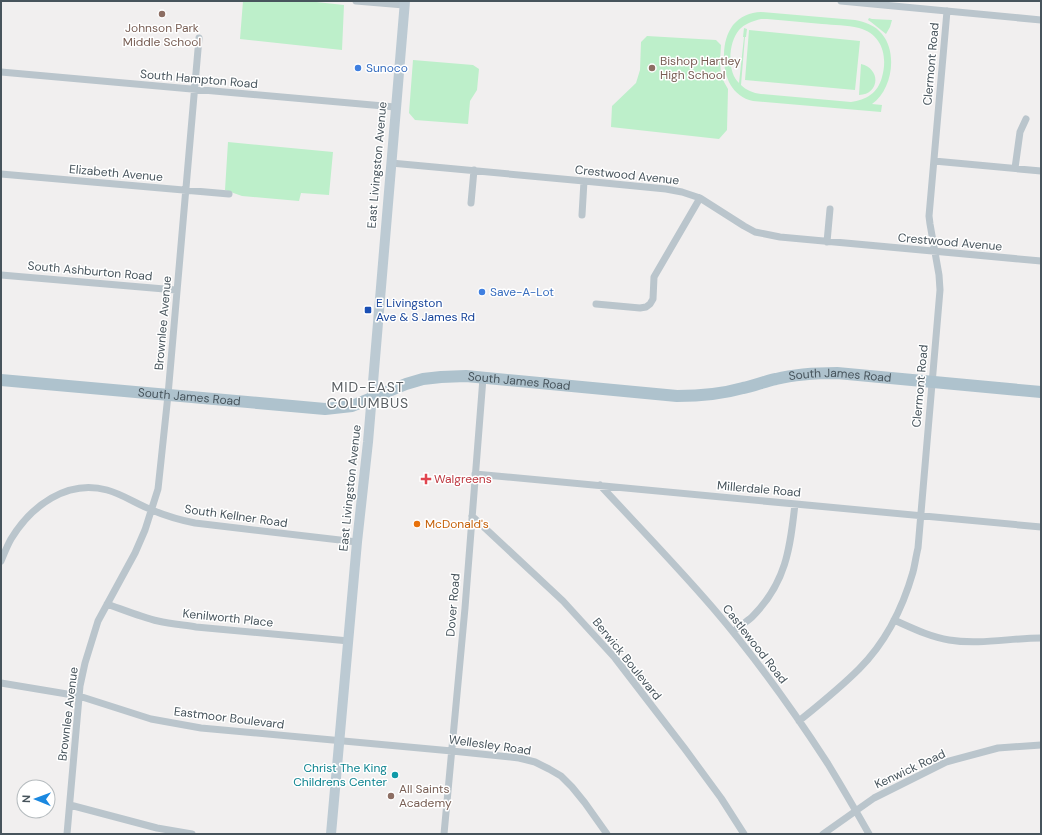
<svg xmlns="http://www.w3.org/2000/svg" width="1042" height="835" font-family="'DM Sans',sans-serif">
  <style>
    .green { fill: #bdefca; fill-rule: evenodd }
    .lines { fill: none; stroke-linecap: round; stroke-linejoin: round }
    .street { stroke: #bac5cc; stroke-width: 7 }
    .secondary { stroke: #bccad3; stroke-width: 10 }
    .primary { stroke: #aec2cd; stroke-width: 12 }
    .education-dot { fill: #8d6e63; stroke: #fff; stroke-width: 1.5 }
    .shop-dot { fill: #3f7fe0; stroke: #fff; stroke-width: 1.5 }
    .transit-dot { fill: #1a4fb4; stroke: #fff; stroke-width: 1.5 }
    .health-dot { fill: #e0444e; stroke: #fff; stroke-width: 1.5 }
    .food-dot { fill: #e8710a; stroke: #fff; stroke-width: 1.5 }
    .culture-dot { fill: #0f9aa8; stroke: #fff; stroke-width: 1.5 }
    .labels { text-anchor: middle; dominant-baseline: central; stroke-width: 3; stroke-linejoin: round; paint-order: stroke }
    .education-label { font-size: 12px; fill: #785e54; stroke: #fff; text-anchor: start }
    .street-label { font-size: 12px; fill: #47545c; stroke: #fff }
    .shop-label { font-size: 12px; fill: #366cbe; stroke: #fff; text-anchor: start }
    .transit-label { font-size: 12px; fill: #164399; stroke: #fff; text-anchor: start }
    .health-label { font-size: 12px; fill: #be3a42; stroke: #fff; text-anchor: start }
    .food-label { font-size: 12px; fill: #c56008; stroke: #fff; text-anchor: start }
    .culture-label { font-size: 12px; fill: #0d838f; stroke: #fff; text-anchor: end }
    .quarter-label { font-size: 14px; letter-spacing: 1px; fill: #5b6064; stroke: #fff }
  </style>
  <rect width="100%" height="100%" fill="#f1efef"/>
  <!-- green -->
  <path class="green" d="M243 1H307L344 5 342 50 240 39Z
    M761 12 855 20C865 22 875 25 882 34 898 53 892 90 872 104L882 105 881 112 753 101C731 96 723 75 724 54 724 44 727 33 733 25 740 17 750 12 761 12ZM761 19H767C786 21 804 22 822 24 834 25 847 25 859 28 882 34 888 56 882 77 878 93 866 100 851 102L761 94C753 93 746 90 741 85L745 37H746L747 29 744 28 743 37H744L739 83C727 72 728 43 739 30 744 24 753 21 761 19Z
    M869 18 872 19 892 20 890 27 886 34 871 22 868 20Z
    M749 30 860 41 855 90 745 80Z
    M647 36 716 40 721 45 720 62 721 73 724 82 728 89 727 130 719 139 611 127 612 106 636 83 640 70 641 42Z
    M413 60 473 65 479 69 477 90 470 101 468 124 415 120 409 113Z
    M861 64C882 69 879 95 859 95Z
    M228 142 333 152 329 195 301 193 299 201 242 196 225 190Z"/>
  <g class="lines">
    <!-- street -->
    <path class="street" d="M356 1 404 5
      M841 1 1041 20
      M1 72 395 107
      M934 161 1041 171
      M391 163 584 181 666 189 682 192 700 198 744 226 755 232 780 237 1041 261
      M1015 168 1020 132 1026 119
      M1 174 229 194
      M471 203 474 170
      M582 215 584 181
      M827 242 830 209
      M1 275 176 290
      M596 304 640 308 646 307 650 304 653 299 654 277 700 198
      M475 474 1041 527
      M600 485C638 526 677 566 713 608 755 657 793 710 828 764 842 787 856 811 869 834
      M472 516 563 601 615 658 685 749 721 798 744 834
      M1 561C4 554 7 546 11 539 31 506 67 479 107 490 122 494 137 504 152 510 166 516 180 520 195 523L357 542
      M107 604C124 610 141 617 158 621 171 624 184 625 196 627L349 641
      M894 620C912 628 930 637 949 640 979 645 1011 638 1041 638
      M733 632C739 627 746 622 752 617 786 583 790 549 795 504
      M1 683 79 696 151 719 201 728 452 751 519 758 535 762 549 769 561 776 572 787 585 803 607 834
      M799 721C820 704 840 688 859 669 885 643 903 607 913 572 915 564 916 556 918 548L940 290 939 275 930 224 929 216 947 11
      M70 805 157 828 192 834
      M67 834 80 686 85 663 98 621 135 553 145 530 158 489 161 461 168 395 199 38
      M444 834 465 608 483 378
      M823 834 874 798 946 762 998 748 1041 745"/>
    <!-- secondary -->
    <path class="secondary" d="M331 834 357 542 368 442 405 1"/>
    <!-- primary -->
    <path class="primary" id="s1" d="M1 380 325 409 352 406 406 384 423 379 441 377 466 376 677 396C699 396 722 394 743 388 754 386 765 381 776 379 796 374 816 373 837 373L1041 392"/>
  </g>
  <!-- markers -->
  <g class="education-dot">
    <circle cx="162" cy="14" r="4"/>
    <circle cx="652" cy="68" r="4"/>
    <circle cx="391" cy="796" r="4"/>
  </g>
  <g class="shop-dot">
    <circle cx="358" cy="68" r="4"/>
    <circle cx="482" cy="292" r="4"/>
  </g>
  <rect class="transit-dot" x="364" y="306" width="8" height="8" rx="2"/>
  <path class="health-dot" d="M424 473h4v4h4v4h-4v4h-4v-4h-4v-4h4z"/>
  <circle class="food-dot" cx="417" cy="524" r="4"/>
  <circle class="culture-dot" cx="395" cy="775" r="4"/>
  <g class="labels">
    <!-- education labels -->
    <g class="education-label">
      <text x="162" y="28" text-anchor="middle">Johnson Park<tspan x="162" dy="14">Middle School</tspan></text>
      <text x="660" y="61">Bishop Hartley<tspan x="660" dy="14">High School</tspan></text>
      <text x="399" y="789">All Saints<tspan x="399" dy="14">Academy</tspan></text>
    </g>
    <!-- street labels -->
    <g class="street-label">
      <text transform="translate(931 64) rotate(-85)">Clermont Road</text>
      <text transform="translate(199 79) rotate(5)">South Hampton Road</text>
      <text transform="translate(377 165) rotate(-85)">East Livingston Avenue</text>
      <text transform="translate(116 173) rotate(5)">Elizabeth Avenue</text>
      <text transform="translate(627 175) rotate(6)">Crestwood Avenue</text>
      <text transform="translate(950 242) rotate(5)">Crestwood Avenue</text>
      <text transform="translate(90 271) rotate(5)">South Ashburton Road</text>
      <text transform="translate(163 323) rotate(-85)">Brownlee Avenue</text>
      <text stroke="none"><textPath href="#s1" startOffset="849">South James Road</textPath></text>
      <text stroke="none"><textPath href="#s1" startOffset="525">South James Road</textPath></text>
      <text transform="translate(920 386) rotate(-85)">Clermont Road</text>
      <text stroke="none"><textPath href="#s1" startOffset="189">South James Road</textPath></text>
      <text transform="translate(350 488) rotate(-84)">East Livingston Avenue</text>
      <text transform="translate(759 489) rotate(5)">Millerdale Road</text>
      <text transform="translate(236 516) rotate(8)">South Kellner Road</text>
      <text transform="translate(453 605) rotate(-85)">Dover Road</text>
      <text transform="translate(228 618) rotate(6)">Kenilworth Place</text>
      <text transform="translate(755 644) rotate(52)">Castlewood Road</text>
      <text transform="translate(627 659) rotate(51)">Berwick Boulevard</text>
      <text transform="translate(68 714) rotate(-83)">Brownlee Avenue</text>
      <text transform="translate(229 718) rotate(7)">Eastmoor Boulevard</text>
      <text transform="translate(490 745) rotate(8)">Wellesley Road</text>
      <text transform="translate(910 769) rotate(-25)">Kenwick Road</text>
    </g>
    <!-- shop labels -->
    <g class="shop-label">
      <text x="366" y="68">Sunoco</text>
      <text x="490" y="292">Save-A-Lot</text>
    </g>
    <!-- transit labels -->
    <g class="transit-label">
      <text x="376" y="303">E Livingston<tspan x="376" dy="14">Ave &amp; S James Rd</tspan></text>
    </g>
    <!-- health labels -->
    <g class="health-label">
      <text x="434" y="479">Walgreens</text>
    </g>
    <!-- food labels -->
    <g class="food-label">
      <text x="425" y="524">McDonald's</text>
    </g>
    <!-- culture labels -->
    <g class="culture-label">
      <text x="387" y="768">Christ The King<tspan x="387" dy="14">Childrens Center</tspan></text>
    </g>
    <!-- quarter labels -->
    <g class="quarter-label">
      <text x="368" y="387">MID-EAST<tspan x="368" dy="16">COLUMBUS</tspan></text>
    </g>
  </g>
  <!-- border -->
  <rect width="1042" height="835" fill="none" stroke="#47545c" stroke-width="4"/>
  <!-- north arrow -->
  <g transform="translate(36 799) rotate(271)"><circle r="19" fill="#ffffff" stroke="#b5bbbe"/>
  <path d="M0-3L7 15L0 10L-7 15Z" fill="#1a88e0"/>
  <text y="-6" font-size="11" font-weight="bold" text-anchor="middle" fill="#47545c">N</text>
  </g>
</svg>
